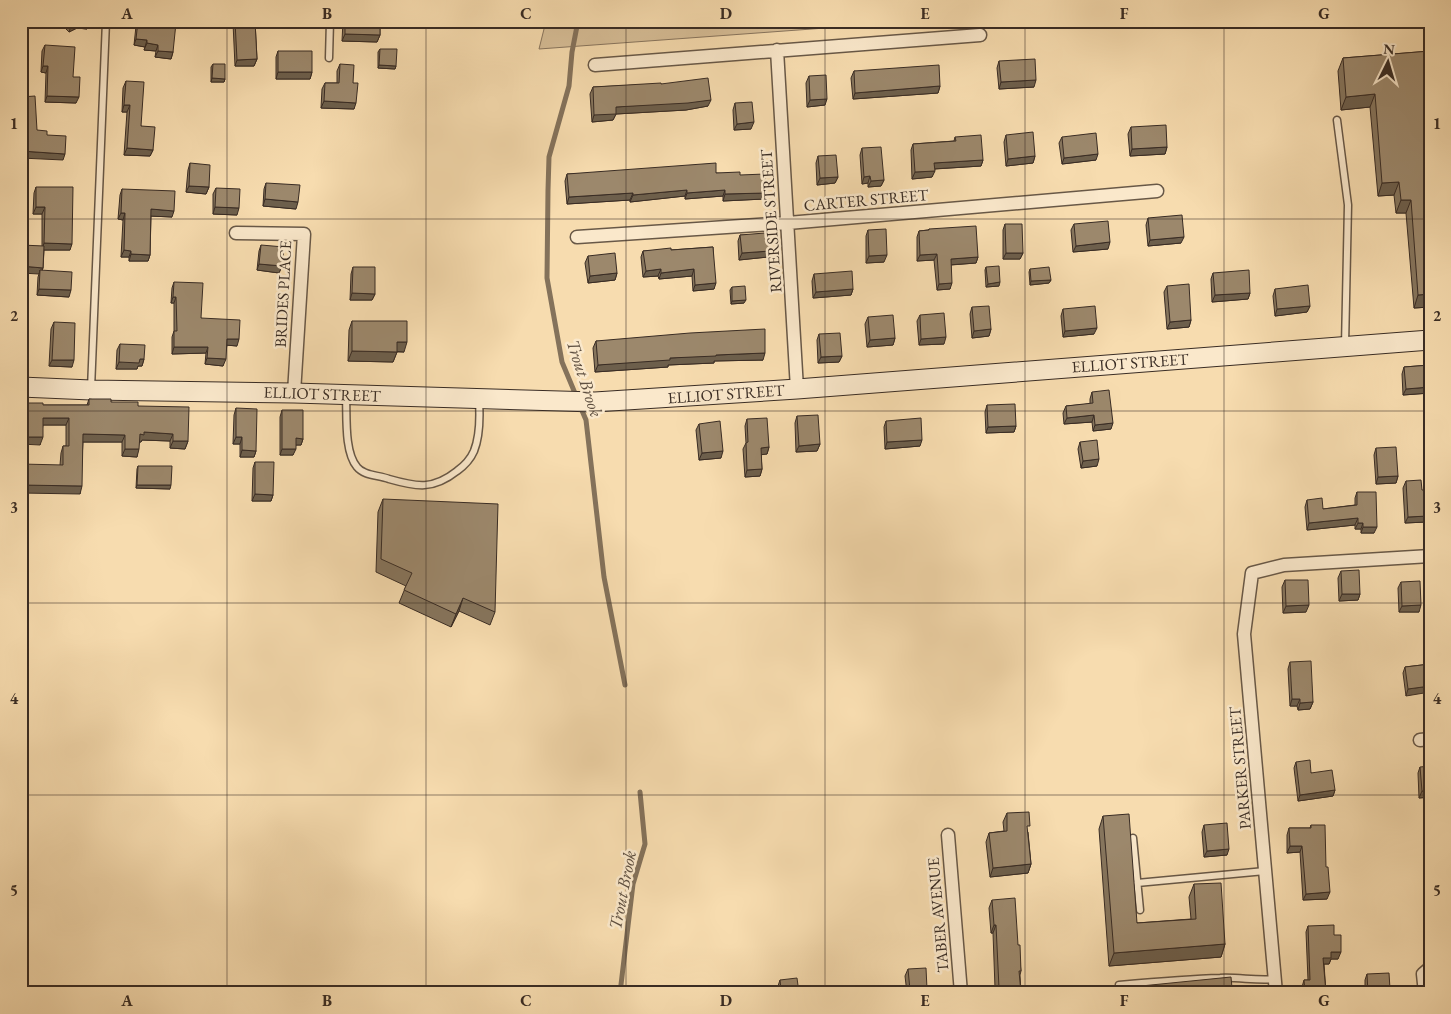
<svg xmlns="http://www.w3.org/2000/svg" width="1451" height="1014" font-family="'EB Garamond',serif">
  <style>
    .green { fill: #d7be97; stroke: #88755e }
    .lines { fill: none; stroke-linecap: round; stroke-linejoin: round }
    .stream { stroke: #84725b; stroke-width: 5 }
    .lane-casing { stroke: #685847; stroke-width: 9 }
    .street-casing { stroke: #685847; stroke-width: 15 }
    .secondary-casing { stroke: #392c24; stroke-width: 21 }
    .lane { stroke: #fae8cb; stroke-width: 6 }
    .street { stroke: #fae8cb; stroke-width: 12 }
    .secondary { stroke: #fae8cb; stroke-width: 19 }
    .wall { fill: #86755d; stroke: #392c24 }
    .shaded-wall { fill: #6d5f4c; stroke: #392c24 }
    .building { fill: #9c886c; stroke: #392c24 }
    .grid { fill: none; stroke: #392c24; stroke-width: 1; stroke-opacity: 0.55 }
    .labels { text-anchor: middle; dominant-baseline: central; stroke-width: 5; stroke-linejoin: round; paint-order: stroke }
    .street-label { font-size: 16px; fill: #392c24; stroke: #fae8cb }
    .water-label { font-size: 18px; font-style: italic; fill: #5e4f40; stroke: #fae8cb }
    .neatline { fill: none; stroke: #392c24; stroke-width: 2 }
    .grid-label { font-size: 16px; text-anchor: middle; font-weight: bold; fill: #392c24 }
  </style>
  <rect width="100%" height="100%" fill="#f7dcaf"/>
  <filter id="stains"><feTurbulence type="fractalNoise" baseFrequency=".004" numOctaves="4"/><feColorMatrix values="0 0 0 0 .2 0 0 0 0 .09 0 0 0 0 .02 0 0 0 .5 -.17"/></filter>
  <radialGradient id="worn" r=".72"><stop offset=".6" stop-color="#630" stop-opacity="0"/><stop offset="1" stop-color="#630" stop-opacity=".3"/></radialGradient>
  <!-- green -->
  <path class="green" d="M546 21H921L539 49Z"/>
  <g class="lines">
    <!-- stream -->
    <path class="stream" d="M577 398 562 362 547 278 548 190 549 157 569 86 572 52 578 21
      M580 406 586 420 604 577 625 685
      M620 993 633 884 645 844 640 792"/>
    <!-- lane casing -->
    <g class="lane-casing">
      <path id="lane" d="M329 58 330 21
        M1337 120 1348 205 1345 346
        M91 389 106 21
        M346 396C347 415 344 452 357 467 364 476 379 475 389 479 417 487 433 490 457 471 464 466 471 458 474 451 480 436 480 417 479 401
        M1133 838 1140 910
        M1137 883 1265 871
        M1119 985C1153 982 1187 979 1220 978 1239 977 1257 981 1275 979"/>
    </g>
    <!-- street casing -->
    <g class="street-casing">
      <path id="street" d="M777 50 797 389
        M595 65 980 35
        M236 233 304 234 294 393
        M577 237 788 223 1157 191
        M1420 740 1430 739
        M948 835 961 993
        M1276 993 1244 634 1252 573 1284 565 1430 556
        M1425 993 1423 974 1430 968"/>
    </g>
    <!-- secondary casing -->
    <g class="secondary-casing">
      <path id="secondary" d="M21 387 91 390 294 393 595 402 797 389 1430 340"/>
    </g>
    <!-- lane -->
    <use href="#lane" class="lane"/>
    <!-- street -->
    <use href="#street" class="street"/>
    <!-- secondary -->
    <use href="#secondary" class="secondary"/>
  </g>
  <!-- wall -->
  <path class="wall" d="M46 21H90L87 29 77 28 69 32 64 27H46Z
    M137 21H160L173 52 171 59 155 57 156 51 144 50 145 47 134 45 136 26Z
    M234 21H255L257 59 254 66H235L233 23Z
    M343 21H380V35L377 42 342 41Z
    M45 45 73 77 76 103 45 102 46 73 41 72 42 51Z
    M380 49 396 66 395 69 378 68V52Z
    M278 51 312 72 310 79H276V57Z
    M1430 51V307L1414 308 1406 213H1396L1394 195 1378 196 1370 107 1341 110 1338 71 1343 58Z
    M999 61 1034 87 999 89 997 68Z
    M213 64 225 79 224 82H211V67Z
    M340 64 353 83 354 109 321 108 322 89 325 83H337V71Z
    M854 71 940 86 938 93 853 99 851 78Z
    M809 76 825 105 807 107 806 83Z
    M126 81 141 126 153 150 150 156 124 155 127 112H122L123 88Z
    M661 84 708 106 686 110 616 114 613 120 592 122 590 94 593 87Z
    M735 103 751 129 734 130 733 110Z
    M1131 127 1167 147 1165 154 1130 156 1128 134Z
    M1006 135 1035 156 1033 163 1006 166 1004 142Z
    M955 137 983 160 981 166 935 169 932 177 912 179 911 150 913 144 954 141Z
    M1062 137 1096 160 1062 164 1059 143Z
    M862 148 884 180 881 186 868 187V183L862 184 860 155Z
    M818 156 838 177 835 183 817 185 816 163Z
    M190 163 209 187 206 194 186 192 188 170Z
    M716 173 740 175 764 199 723 201V196L685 199V196L630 202V200L567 204 565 181 567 174Z
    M266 183 296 209 263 206 264 189Z
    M36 187 70 250H44L43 268 42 270 69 297 37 295 38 277 39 274 42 246V214H33L34 193Z
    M216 188 237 215 213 214V194Z
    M122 189 172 217 151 216 150 255 148 261H129V257H121L123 220 118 219 120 195Z
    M1148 218 1181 243 1148 246 1146 225Z
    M1005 224 1023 253 1020 259H1003V230Z
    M1074 224 1108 249 1073 252 1071 230Z
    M929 229 978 257 976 263 951 265 950 289 937 290 934 260 917 261V237L919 231 928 230Z
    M868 230 884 262 866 263V236Z
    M740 235 766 236 768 257 739 260 738 241Z
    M261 245 282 266 279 273 257 270 259 251Z
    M713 247 714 289 693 291 692 276 659 279 658 276 643 277 641 257 643 251 671 250Z
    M588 256 617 273 615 280 588 283 585 263Z
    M353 267 375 294 372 300H350L351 274Z
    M986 267 999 286 986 287 985 270Z
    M1030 269 1051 280 1049 283 1030 285 1029 272Z
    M1213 273 1250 293 1248 299 1212 302 1211 279Z
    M814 274 853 289 851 295 813 298 812 281Z
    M174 282 201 318 237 346 227 345 223 366 205 364 206 353 172 354V337L174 331V303H171L172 288Z
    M1167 286 1191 320 1189 327 1167 329 1164 292Z
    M732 287 744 303 731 304 730 290Z
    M1275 289 1310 306 1307 312 1275 316 1273 296Z
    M972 307 991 329 989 336 972 338 970 314Z
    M1063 309 1094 334 1063 337 1061 316Z
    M920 315 944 344 919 345 917 321Z
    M868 317 895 338 893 345 867 347 865 324Z
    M352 321 404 352H397L393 362 348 361 349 330Z
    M54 322 72 367 49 366 51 329Z
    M819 334 842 356 839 362 818 363 817 340Z
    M596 341 763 360 714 361V363L668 365V367L595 372 593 348Z
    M120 344 144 359 142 366H138L137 369H116L117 350Z
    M1430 365V393L1403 395 1402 374 1404 367Z
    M1092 392 1111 429 1093 431 1092 422 1064 424 1063 413 1066 406 1090 404V399Z
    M89 399 138 406 188 441 185 449 170 448V441L142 440 141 442H139L137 457 122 456V442H83L80 494 60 465 61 453 63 446H66V425H43L40 445 22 407 24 403 43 405H87Z
    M987 405 1016 426 1014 432 986 433 985 412Z
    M236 408 256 451 254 457H240V444H233L234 415Z
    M282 410 303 439 301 445H296L293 455H280V417Z
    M797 416 820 444 817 451 796 452 795 423Z
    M747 419 769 447 767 454H761L762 469 760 476 745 477 743 449 746 443 745 426Z
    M886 421 920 446 885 449 884 427Z
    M699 424 721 458 699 460 696 430Z
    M1080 442 1097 466 1081 468 1078 449Z
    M1376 448 1398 476 1396 483 1376 484 1374 455Z
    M255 462 273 495 271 501H252L253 468Z
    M138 466 170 489 136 488 137 469Z
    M1406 481 1422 490 1428 516 1426 522 1405 523 1403 488Z
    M1357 492 1374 533H1361V529H1355V525L1307 530 1305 507 1307 500 1323 509 1355 505V498Z
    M383 499 495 612 490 625 459 611 451 627 399 603 406 586 376 572 378 512Z
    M1341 571 1360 594 1358 600 1339 601 1338 578Z
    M1285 580 1306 612 1283 613 1282 587Z
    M1401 582 1419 612H1399L1398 588Z
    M1290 662 1313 702 1310 709 1298 710 1297 706H1290L1288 669Z
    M1430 664 1406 696 1403 673 1405 667Z
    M1296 762 1335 790 1333 796 1298 801 1294 768Z
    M1420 767 1430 797 1419 798 1418 773Z
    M1007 813 1028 832 1031 864 1028 873 990 877 986 842 989 833 1004 831 1003 822Z
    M1103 816 1137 923 1191 919 1189 897 1194 884 1225 944 1221 957 1109 966 1099 829Z
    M1204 825 1227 855 1204 857 1202 832Z
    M1311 825 1327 899 1303 900 1300 852 1287 853V835L1289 828H1310Z
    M992 900 1018 945 1021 971 1020 975 1021 993H980L981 989 995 988 993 933H991L989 908Z
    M1308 926 1334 935 1338 959H1331L1329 964H1324L1326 993H1302V987L1304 980H1308L1306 932Z
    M908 969 927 989 926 993H907L905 976Z
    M1367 974 1388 993H1365V980Z
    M780 980 799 993H773L774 991 778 990V986Z"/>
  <!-- shaded-wall -->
  <path class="shaded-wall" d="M48 21H66L64 27H46Z
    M80 22H90L87 29 77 28 69 32 71 26Z
    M345 34 380 35 377 42 342 41Z
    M136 39 147 40 145 47 134 45Z
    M147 43 158 45 156 51 144 50Z
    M158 51 173 52 171 59 155 57Z
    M257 59 254 66H235L237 60Z
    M379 65 396 66 395 69 378 68Z
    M43 66H48L46 73 41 72Z
    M278 72H312L310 79H276Z
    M212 78 225 79 224 82H211Z
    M1036 80 1034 87 999 89 1001 82Z
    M940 86 938 93 853 99 855 93Z
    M1375 94 1370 107 1341 110 1346 97Z
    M47 96 79 97 76 103 45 102Z
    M827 99 825 105 807 107 810 100Z
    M711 100 708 106 686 110 616 114 613 120 592 122 594 115 616 107Z
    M324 101 356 103 354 109 321 108Z
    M124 105H130L127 112H122Z
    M754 122 751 129 734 130 737 124Z
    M1167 147 1165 154 1130 156 1132 149Z
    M127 148 153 150 150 156 124 155Z
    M21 151 65 154 63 160 21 158Z
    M1098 154 1096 160 1062 164 1064 158Z
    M1035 156 1033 163 1006 166 1008 159Z
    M983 160 981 166 932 169 934 163Z
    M935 171 932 177 912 179 915 172Z
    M870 176 868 183 862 184 864 177Z
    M838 177 835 183 817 185 820 178Z
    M884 180 881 186 868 187 871 181Z
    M1399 182 1394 195 1378 196 1382 183Z
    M189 186 209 187 206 194 186 192Z
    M687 190 685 196 630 202 633 195Z
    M725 190 723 196 685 199 687 193Z
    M633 193 630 200 567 204 569 197Z
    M766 193 764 199 723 201 725 194Z
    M265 199 298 202 296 209 263 206Z
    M1401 200H1411L1406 213H1396Z
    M36 207H45L42 214H33Z
    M215 207 239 208 237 215 213 214Z
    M151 209 174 211 172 217 149 216Z
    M121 213H125L123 220 118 219Z
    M1184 237 1181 243 1148 246 1150 240Z
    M1110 242 1108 249 1073 252 1076 246Z
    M44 243 72 244 70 250H42Z
    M124 250 131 251 129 257H121Z
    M770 251 768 257 739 260 742 253Z
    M1006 253H1023L1020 259H1003Z
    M131 254 150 255 148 261H129Z
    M937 254 934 260 917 261 920 255Z
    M887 255 884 262 866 263 869 256Z
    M978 257 976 263 948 265 951 259Z
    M259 264 282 266 279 273 257 270Z
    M21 266 43 268 40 274V270L39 274 21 273Z
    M661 269 658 276 643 277 646 271Z
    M694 269 692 276 659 279 661 273Z
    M617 273 615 280 588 283 590 276Z
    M1051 280 1049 283 1030 285 1031 281Z
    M1000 282 999 286 986 287 988 284Z
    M716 283 714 289 693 291 695 285Z
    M952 283 950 289 937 290 939 284Z
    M39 289 71 290 69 297 37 295Z
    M853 289 851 295 813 298 816 292Z
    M352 293 375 294 372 300H350Z
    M1250 293 1248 299 1212 302 1215 295Z
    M1430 294V307L1414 308 1418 295Z
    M173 297H176L174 303H171Z
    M746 300 744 303 731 304 732 301Z
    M1310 306 1307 312 1275 316 1277 309Z
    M1191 320 1189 327 1167 329 1170 322Z
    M1097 328 1094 334 1063 337 1065 331Z
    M991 329 989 336 972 338 974 331Z
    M946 337 944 344 919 345 921 339Z
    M895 338 893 345 867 347 870 340Z
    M227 339H239L237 346 225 345Z
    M397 342H407L404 352 393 351Z
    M174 347H208L206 353 172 354Z
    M352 351 397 352 393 362 348 361Z
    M765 353 763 360 714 361V363L668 365V367L595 372 598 365 670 358 716 355Z
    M842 356 839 362 818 363 821 357Z
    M207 358 226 359 223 366 205 364Z
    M140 359H144L142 366H138L137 369H116L119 362Z
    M52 360H74L72 367 49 366Z
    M1430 387V393L1403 395 1406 389Z
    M1094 415 1092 422 1064 424 1067 418Z
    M43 418H69L66 425H40Z
    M1113 423 1111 429 1093 431 1095 425Z
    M1016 426 1014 432 986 433 988 427Z
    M144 432 173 434 170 441 142 440 141 442H137L140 434Z
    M83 434 125 435 122 442H81Z
    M21 437H43L40 445 21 444Z
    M236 437H242L240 444H233Z
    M296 438 303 439 301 445H293Z
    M922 440 920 446 885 449 887 442Z
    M173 441H188L185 449 170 448Z
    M820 444 817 451 796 452 799 446Z
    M769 447 767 454 759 455 761 448Z
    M125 449H139L137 457 122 456Z
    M282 449H296L293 455H280Z
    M242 450 256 451 254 457H240Z
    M723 451 721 458 699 460 702 453Z
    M1099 459 1097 466 1081 468 1083 461Z
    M762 469 760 476 745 477 747 470Z
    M1398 476 1396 483 1376 484 1378 477Z
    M21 485 82 486 80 494 21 493Z
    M137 485H171L170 489 136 488Z
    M255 494 273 495 271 501H252Z
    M1428 516 1426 522 1405 523 1408 517Z
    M1358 518 1355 525 1307 530 1309 523Z
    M1358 523H1363L1361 529H1355Z
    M1363 527H1377L1374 533H1361Z
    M1342 594H1360L1358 600 1339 601Z
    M463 598 459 611 451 627 456 614Z
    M1309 605 1306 612 1283 613 1286 606Z
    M1421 605 1419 612H1399L1402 606Z
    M1430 686V692L1406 696 1408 689Z
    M1292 699H1300L1297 706H1290Z
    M1313 702 1310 709 1298 710 1300 703Z
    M1335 790 1333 796 1298 801 1300 795Z
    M1422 791H1430V797L1419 798Z
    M1290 846H1302L1300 852 1287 853Z
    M1229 849 1227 855 1204 857 1207 851Z
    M1031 864 1028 873 990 877 993 868Z
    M1330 892 1327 899 1303 900 1306 894Z
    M994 925H996L993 933H991Z
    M1225 944 1221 957 1109 966 1114 953Z
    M1331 952H1341L1338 959H1331L1329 964H1321L1323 958Z
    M927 989 926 993H909L910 990Z
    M1390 989 1388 993H1382L1383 990Z"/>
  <!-- building -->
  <path class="building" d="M67 21H90V22H80L71 26Z
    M138 21H160L176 23 173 52 158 51V45L147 43V40L136 39Z
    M235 21H255L257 59 237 60Z
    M345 21H380V35L345 34Z
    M45 45 75 47 73 77H80L79 97 47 96 48 66H43Z
    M380 49H397L396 66 379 65Z
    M278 51H312V72H278Z
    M1430 51V294L1418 295 1411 200H1401L1399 182 1382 183 1375 94 1346 97 1343 58Z
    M1035 59 1036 80 1001 82 999 61Z
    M213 64H225V79L212 78Z
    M340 64 354 65 353 83H358L356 103 324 101 325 83H339Z
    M939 65 940 86 855 93 854 71Z
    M826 75 827 99 810 100 809 76Z
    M708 78 711 100 688 103 616 107V114L594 115 593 87 661 83V84Z
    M126 81 144 82 141 126 155 127 153 150 127 148 130 105H124Z
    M35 96 37 130 47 131V135L66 136 65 154 21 151V97Z
    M752 102 754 122 737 124 735 103Z
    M1166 125 1167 147 1132 149 1131 127Z
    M1033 132 1035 156 1008 159 1006 135Z
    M1096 133 1098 154 1064 158 1062 137Z
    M981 135 983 160 934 163 935 171 915 172 913 144 956 141 955 137Z
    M881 147 884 180 871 181 870 176 864 177 862 148Z
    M836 155 838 177 820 178 818 156Z
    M190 163 210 165 209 187 189 186Z
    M716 163V173L740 172V175L765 174 766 193 725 194V190L687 193V190L633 195V193L569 197 567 174Z
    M266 183 300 185 298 202 265 199Z
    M36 187H73L72 244 44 243 45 207H36Z
    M216 188 240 189 239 208 215 207Z
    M122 189 175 191 174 211 151 209 150 255 131 254V251L124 250 125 213H121Z
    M1182 215 1184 237 1150 240 1148 218Z
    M1108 221 1110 242 1076 246 1074 224Z
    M1005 224H1022L1023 253H1006Z
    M976 226 978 257 951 259 952 283 939 284 937 254 920 255 919 231 929 230V229Z
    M886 229 887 255 869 256 868 230Z
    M765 233 766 236 769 235 770 251 742 253 740 235Z
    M21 245 44 246 43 268 21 266Z
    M261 245 284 247 282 266 259 264Z
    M713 247 716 283 695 285 694 269 661 273V269L646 271 643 251 671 248V250Z
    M615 253 617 273 590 276 588 256Z
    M999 266 1000 282 988 284 986 267Z
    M353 267H375V294L352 293Z
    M1049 267 1051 280 1031 281 1030 269Z
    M40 270 72 272 71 290 39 289Z
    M1249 270 1250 293 1215 295 1213 273Z
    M852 271 853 289 816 292 814 274Z
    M174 282 203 283 201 318 240 320 239 339H227L226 359 207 358 208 347H174V331H177L176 297H173Z
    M1189 284 1191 320 1170 322 1167 286Z
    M1308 285 1310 306 1277 309 1275 289Z
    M745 286 746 300 732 301V287Z
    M989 306 991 329 974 331 972 307Z
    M1095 306 1097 328 1065 331 1063 309Z
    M21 310H25L23 348H21Z
    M944 313 946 337 921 339 920 315Z
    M893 315 895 338 870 340 868 317Z
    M352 321H407V342H397V352L352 351Z
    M54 322 75 323 74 360H52Z
    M765 329V353L716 355V356L670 358V360L598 365 596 341 690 333Z
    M840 333 842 356 821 357 819 334Z
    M120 344 145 345 144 359H140L139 363 119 362Z
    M1430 365V387L1406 389 1404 367Z
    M1109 390 1113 423 1095 425 1094 415 1067 418 1066 406 1093 403 1092 392Z
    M89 399H111V402H138V406L189 407 188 441H173V434L144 432V435L140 434 139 449H125V435L83 434 82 486 21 485V464L63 465V446H69V418H43V437H21V407H24V403H43V405H89Z
    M1015 404 1016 426 988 427 987 405Z
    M236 408 257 409 256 451 242 450V437H236Z
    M282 410H303V439L296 438V449H282Z
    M818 415 820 444 799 446 797 416Z
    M767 418 769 447 761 448 762 469 747 470 746 443 748 442 747 419Z
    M921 418 922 440 887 442 886 421Z
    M720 421 723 451 702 453 699 424Z
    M1097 440 1099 459 1083 461 1080 442Z
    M1396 447 1398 476 1378 477 1376 448Z
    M255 462H274L273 495 255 494Z
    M138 466H172L171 485H137Z
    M1421 480 1422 490H1427L1428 516 1408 517 1406 481Z
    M1357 492H1376L1377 527H1363V523H1358V518L1309 523 1307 500 1322 498 1323 509 1357 505Z
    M383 499 498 504 495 612 463 598 456 614 404 590 412 573 381 559Z
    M1359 570 1360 594H1342L1341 571Z
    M1285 580H1308L1309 605 1286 606Z
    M1420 581 1421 605 1402 606 1401 582Z
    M1311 661 1313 702 1300 703V699H1292L1290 662Z
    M1430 664V686L1408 689 1405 667Z
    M1310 760 1311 773 1332 770 1335 790 1300 795 1296 762Z
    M1430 766V791H1422L1420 767Z
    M1029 812 1030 826H1027L1031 864 993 868 989 833 1007 831V813Z
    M1129 814 1137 923 1196 919 1194 884 1221 883 1225 944 1114 953 1103 816Z
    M1227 823 1229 849 1207 851 1204 825Z
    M1311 825H1325L1326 867H1328L1330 892 1306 894 1302 846H1290L1289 828H1311Z
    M1015 898 1018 945H1020L1021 971H1019L1021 993H981V989L999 988 996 925H994L992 900Z
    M1334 925V935H1341V952H1331V958H1323L1326 993H1305L1304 980H1310L1308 926Z
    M926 968 927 989 910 990 908 969Z
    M1389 973 1390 989 1383 990V993H1368L1367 974Z
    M1231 977 1232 988 1238 987 1239 993H1121V988Z
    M797 978 799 993H774V991L781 989 780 980Z"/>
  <!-- grid -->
  <path class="grid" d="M227 21V993M426 21V993M626 21V993M825 21V993M1025 21V993M1224 21V993M21 219H1430M21 411H1430M21 603H1430M21 795H1430"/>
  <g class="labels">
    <!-- street labels -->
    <g class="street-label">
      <text transform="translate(866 200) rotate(-5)">CARTER STREET</text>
      <text transform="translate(771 221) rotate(-94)">RIVERSIDE STREET</text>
      <text transform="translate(283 294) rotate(-87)">BRIDES PLACE</text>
      <text transform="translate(1130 363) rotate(-4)">ELLIOT STREET</text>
      <text transform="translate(322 394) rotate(2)">ELLIOT STREET</text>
      <text transform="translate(726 394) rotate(-4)">ELLIOT STREET</text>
      <text transform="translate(1240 768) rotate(-95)">PARKER STREET</text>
      <text transform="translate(938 915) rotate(-95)">TABER AVENUE</text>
    </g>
    <!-- water labels -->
    <g class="water-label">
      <text transform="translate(585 378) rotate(72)">Trout Brook</text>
      <text transform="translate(622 890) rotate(-79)">Trout Brook</text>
    </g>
  </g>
  <!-- margin -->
  <rect width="1451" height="1014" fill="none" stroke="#f7dcaf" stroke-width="55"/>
  <!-- north arrow -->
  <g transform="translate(1388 62) rotate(5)" stroke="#fae8cb" stroke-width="4" paint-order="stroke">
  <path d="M0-4L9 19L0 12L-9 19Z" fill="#392c24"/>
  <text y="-8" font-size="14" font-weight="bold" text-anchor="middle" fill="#392c24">N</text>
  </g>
  <rect x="28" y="28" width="1396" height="958" class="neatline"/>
  <g class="grid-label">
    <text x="127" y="19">A</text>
    <text x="327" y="19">B</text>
    <text x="526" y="19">C</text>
    <text x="726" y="19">D</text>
    <text x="925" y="19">E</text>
    <text x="1124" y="19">F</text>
    <text x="1324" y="19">G</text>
    <text x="14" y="129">1</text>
    <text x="1437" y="129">1</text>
    <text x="14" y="321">2</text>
    <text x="1437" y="321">2</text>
    <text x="14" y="513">3</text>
    <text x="1437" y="513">3</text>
    <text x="14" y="704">4</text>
    <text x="1437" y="704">4</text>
    <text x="14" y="896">5</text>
    <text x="1437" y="896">5</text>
    <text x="127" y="1006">A</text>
    <text x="327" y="1006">B</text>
    <text x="526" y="1006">C</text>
    <text x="726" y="1006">D</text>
    <text x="925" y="1006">E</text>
    <text x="1124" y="1006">F</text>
    <text x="1324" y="1006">G</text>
  </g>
  <rect width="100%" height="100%" filter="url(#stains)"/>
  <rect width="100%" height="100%" fill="url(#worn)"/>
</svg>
